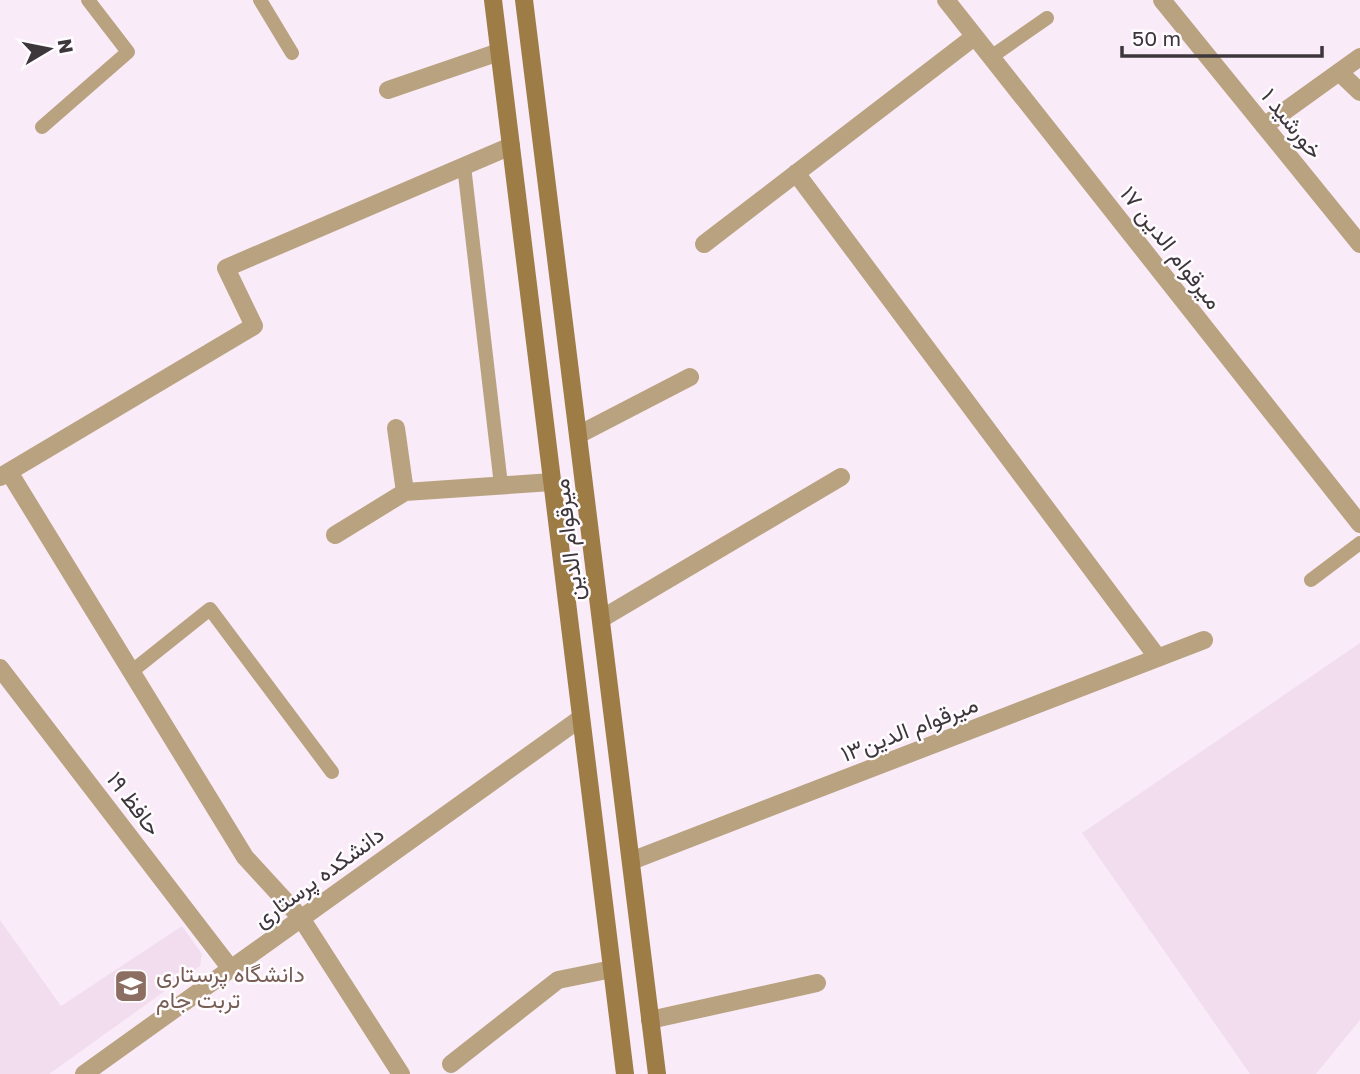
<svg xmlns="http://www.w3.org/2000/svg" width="1360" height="1074" font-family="'Golos Text',Vazirmatn,sans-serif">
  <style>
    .built { fill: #f2ddef }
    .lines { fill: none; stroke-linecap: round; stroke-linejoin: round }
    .service { stroke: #b9a280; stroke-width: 14 }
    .minor { stroke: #b9a280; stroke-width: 18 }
    .secondary { stroke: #9d7c46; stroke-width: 18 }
    .labels { text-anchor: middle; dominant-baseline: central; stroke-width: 5; stroke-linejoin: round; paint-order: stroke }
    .street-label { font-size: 23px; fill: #3d373c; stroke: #fffcff }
    .education-label { font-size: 23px; fill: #785e54; stroke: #fffcff; text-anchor: start }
  </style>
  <rect width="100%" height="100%" fill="#faebf8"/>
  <!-- built -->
  <path class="built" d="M1360 643V1020L1316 1074H1250L1082 833Z
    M0 920 61 1006 182 926 202 954 200 966 49 1074H0Z"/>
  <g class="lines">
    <!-- service -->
    <path class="service" d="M260 0 292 53
      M991 57 1047 18
      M42 127 128 52 88 0
      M464 166 501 485
      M1311 580 1360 543
      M131 672 210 609 332 772"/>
    <!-- minor -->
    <path class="minor" d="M946 0 1360 524
      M1162 0 1360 244
      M1339 72 1360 92
      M388 90 499 52
      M1264 126 1360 57
      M796 173 1158 658
      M704 244 974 37
      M396 428 405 492
      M578 435 690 377
      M9 472 245 857 301 918 401 1074
      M0 477 254 326 226 268 511 146
      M335 535 405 492 552 482
      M601 619 841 477
      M0 668 231 969
      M631 861 1204 640
      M650 1020 817 983
      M451 1064 558 980 612 969
      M84 1074 581 718"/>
    <!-- secondary -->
    <path class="secondary" d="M493 0 625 1074
      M524 0 657 1074"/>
  </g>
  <!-- icons -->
  <defs>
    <g id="university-square" transform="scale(1.75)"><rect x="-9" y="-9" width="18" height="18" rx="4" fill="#8d6e63" stroke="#fffcff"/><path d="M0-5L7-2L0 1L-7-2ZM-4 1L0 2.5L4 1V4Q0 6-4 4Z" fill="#fff"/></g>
  </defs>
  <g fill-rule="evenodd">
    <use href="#university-square" x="131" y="986"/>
  </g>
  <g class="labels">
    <!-- street labels -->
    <g class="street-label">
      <text transform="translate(1293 123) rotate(51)">خورشید ۱</text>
      <text transform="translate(1172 247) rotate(52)">میرقوام الدین ۱۷</text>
      <text transform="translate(567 540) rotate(-97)">میرقوام الدین</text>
      <text transform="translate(909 728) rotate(-21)">میرقوام الدین۱۳</text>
      <text transform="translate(135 803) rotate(53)">حافظ ۱۹</text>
      <text transform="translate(318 876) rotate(-36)">دانشکده پرستاری</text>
    </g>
    <!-- education labels -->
    <g class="education-label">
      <text x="156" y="973">دانشگاه پرستاری<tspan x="156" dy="26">تربت جام</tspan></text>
    </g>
  </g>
  <!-- north arrow -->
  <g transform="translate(49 49) rotate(80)" stroke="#fffcff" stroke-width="5" paint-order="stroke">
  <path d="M0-5L12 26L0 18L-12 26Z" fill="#3d373c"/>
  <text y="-10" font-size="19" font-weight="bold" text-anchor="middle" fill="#3d373c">N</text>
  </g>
  <!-- scale -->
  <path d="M1122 46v10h200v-10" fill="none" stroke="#3d373c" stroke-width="3.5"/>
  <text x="1132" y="46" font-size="21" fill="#3d373c" stroke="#fffcff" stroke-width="5" paint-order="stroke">50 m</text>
</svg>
